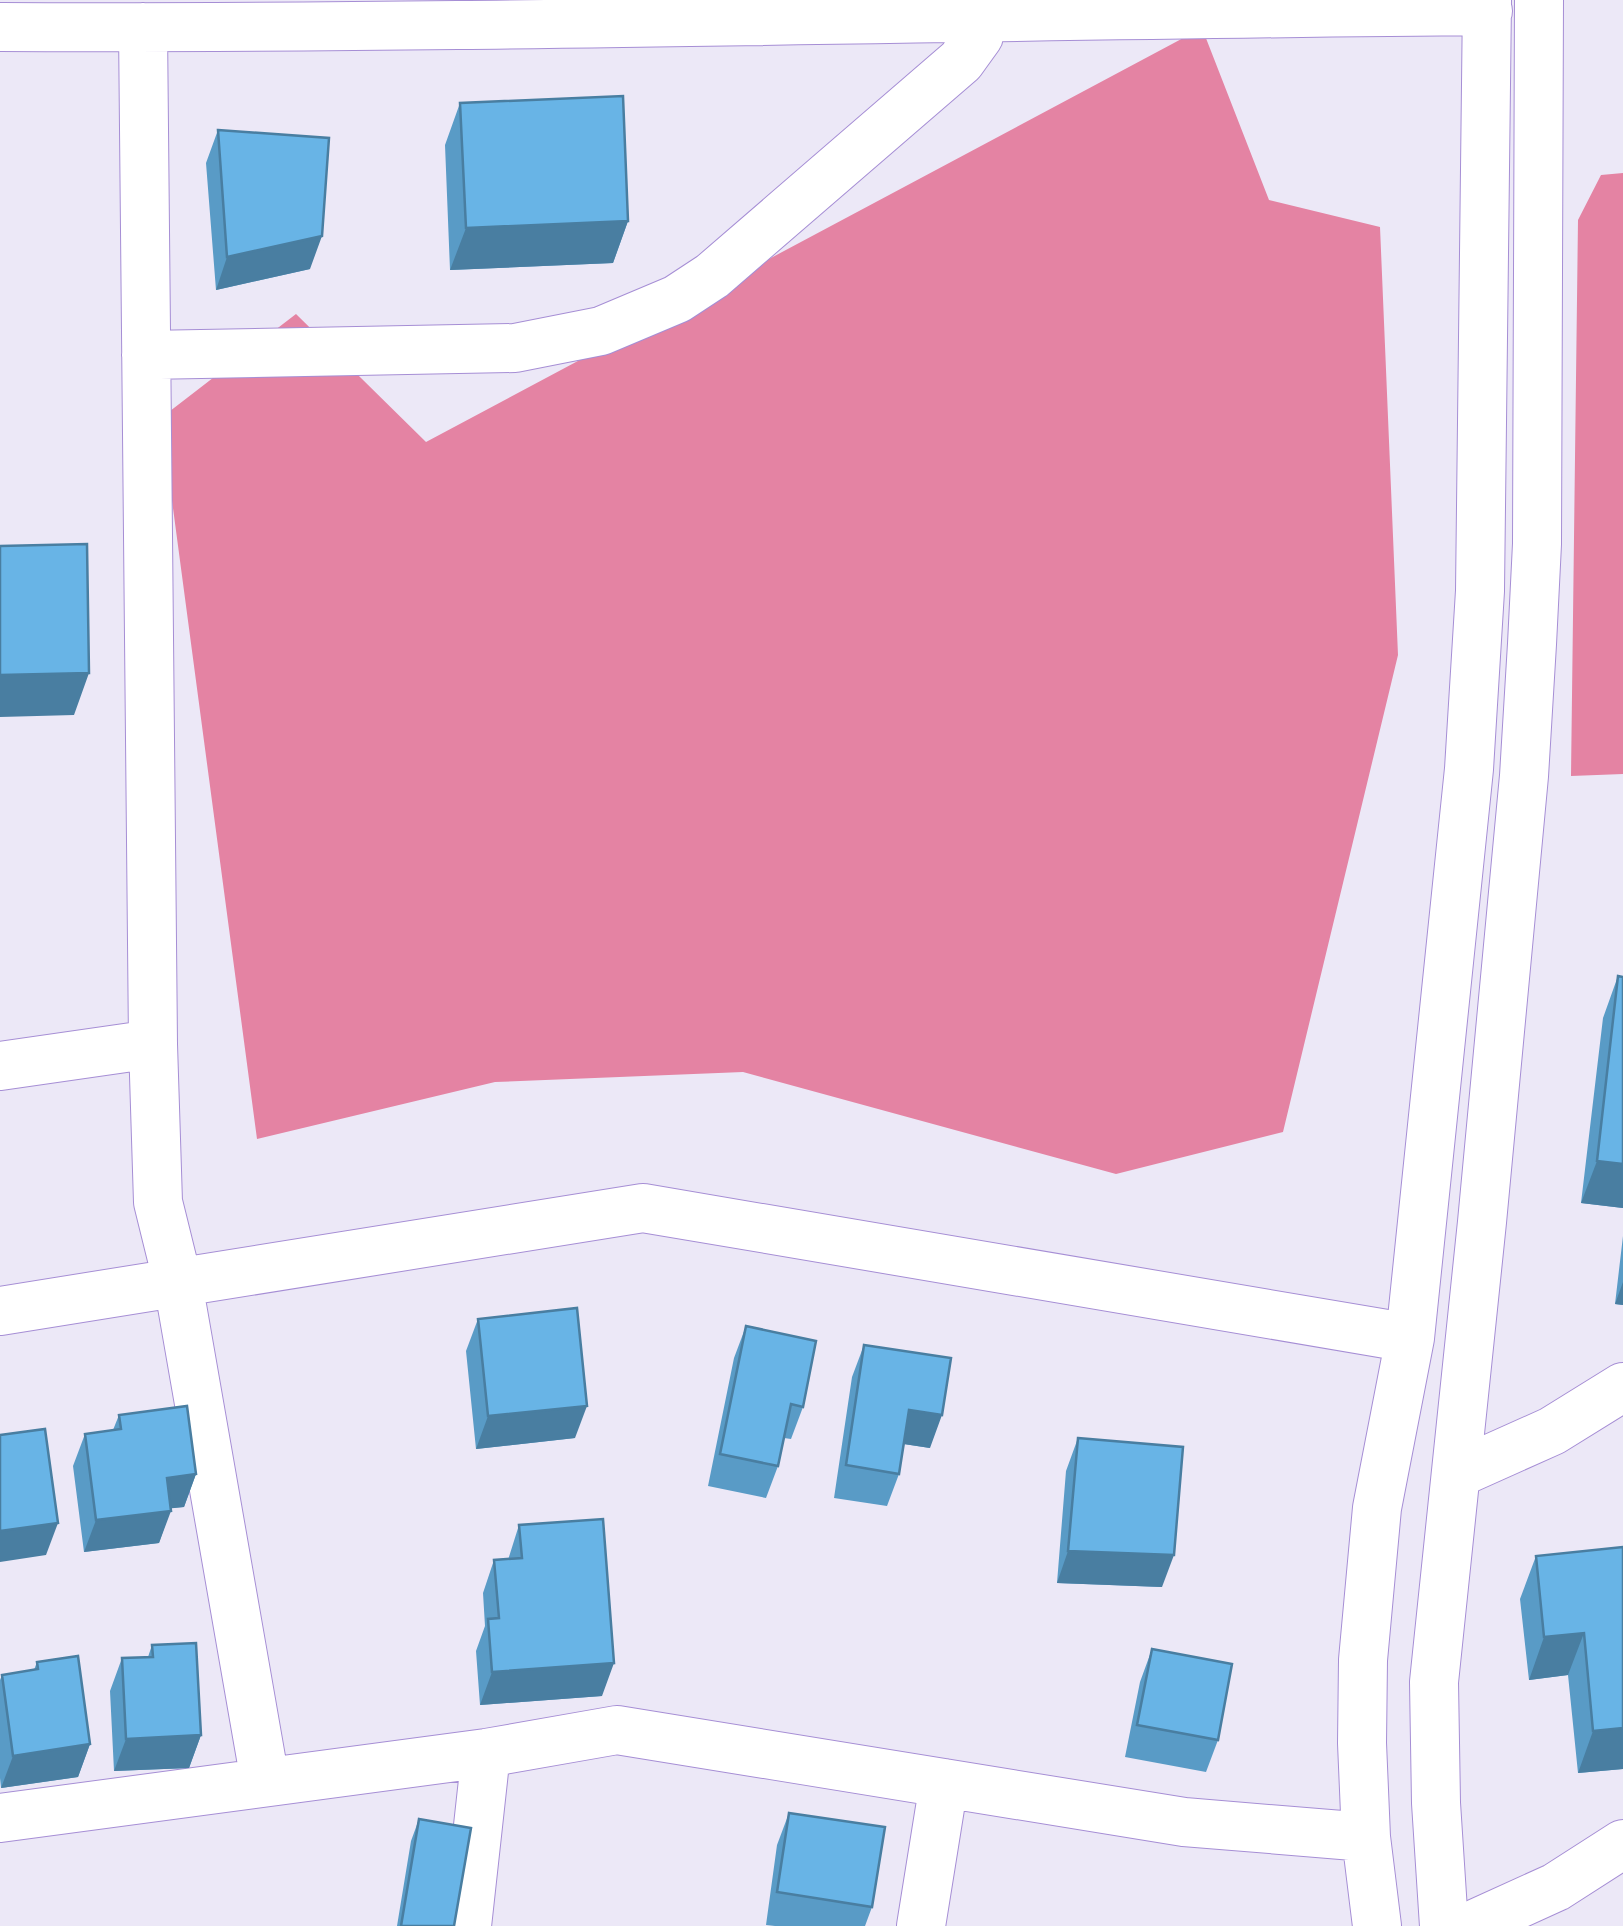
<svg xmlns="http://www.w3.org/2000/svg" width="1623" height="1926" font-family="Georgia,serif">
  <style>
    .forest { fill: #e483a3 }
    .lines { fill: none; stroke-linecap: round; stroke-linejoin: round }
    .minor-casing { stroke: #a68ed5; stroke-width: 50 }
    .minor { stroke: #fff; stroke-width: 48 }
    .wall { fill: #599bc6 }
    .shaded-wall { fill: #497ea1 }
    .building { fill: #68b4e6; stroke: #497ea1; stroke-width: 2.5 }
  </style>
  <rect width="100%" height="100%" fill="#ece8f7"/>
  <!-- forest -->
  <path class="forest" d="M1202 28 1269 200 1380 227 1398 655 1283 1132 1116 1174 743 1072 495 1082 257 1139 161 418 296 314 426 442Z
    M1623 173V774L1571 776 1578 220 1601 175Z"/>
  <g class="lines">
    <!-- minor casing -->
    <g class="minor-casing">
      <path id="minor" d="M0 27C496 29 992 15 1488 11
        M143 27 153 1044 158 1202 178 1283 265 1781
        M146 355 515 348 601 331 677 299 712 276 961 61 979 36 984 0
        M0 1066 153 1044
        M0 1311 643 1208 1410 1338
        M1456 1474 1552 1431 1623 1387
        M0 1818 486 1753 617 1730 1184 1822 1366 1837
        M467 1926 486 1753
        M921 1926 944 1783
        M1377 1926 1366 1837 1362 1743 1363 1660 1377 1508 1410 1338 1469 769 1480 591 1487 0
        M1444 1926 1436 1803 1434 1682 1482 1222 1524 776 1532 644 1537 544 1539 0
        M1470 1926 1556 1887 1623 1844"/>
    </g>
    <!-- minor -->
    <use href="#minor" class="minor"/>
  </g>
  <!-- wall -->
  <path class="wall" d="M460 103 628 221 613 263 450 270 445 145Z
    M218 130 310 269 216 290 206 163Z
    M1618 976 1623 1208 1581 1203 1603 1018Z
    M1623 1236V1305L1615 1304Z
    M478 1319 575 1438 476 1449 466 1351Z
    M746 1326 803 1407 791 1439 784 1438 778 1466 766 1498 708 1486 734 1358Z
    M864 1345 930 1448 904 1444 899 1474 887 1506 834 1498 852 1377Z
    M119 1415 196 1474 184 1507 171 1508 159 1543 84 1552 73 1466 85 1434 113 1430Z
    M1078 1438 1162 1587 1057 1583 1066 1471Z
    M519 1525 602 1696 480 1705 476 1651 485 1626 483 1593 494 1560H508Z
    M1623 1547V1769L1578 1773 1568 1675 1529 1680 1520 1599 1536 1556Z
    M152 1645 201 1735 189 1768 114 1771 110 1691 122 1658 148 1657Z
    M1152 1649 1218 1740 1206 1772 1125 1757 1140 1682Z
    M37 1662 90 1744 78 1777 1 1788 0 1778V1680L2 1675 34 1670Z
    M789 1813 872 1907 865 1926H775L766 1925 777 1845Z
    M419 1819 454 1926H397L411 1841Z"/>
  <!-- shaded-wall -->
  <path class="shaded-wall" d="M628 221 613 263 450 270 466 228Z
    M322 236 310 269 216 290 227 257Z
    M89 673 74 715 0 717V675Z
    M1597 1161 1623 1164V1208L1581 1203Z
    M1623 1282V1305L1615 1304Z
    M587 1406 575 1438 476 1449 488 1416Z
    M909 1410 942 1415 930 1448 897 1443Z
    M196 1474 184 1507 155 1510 167 1478Z
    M171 1511 159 1543 84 1552 96 1520Z
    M58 1523 46 1555 0 1562V1531Z
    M1068 1551 1174 1555 1162 1587 1057 1583Z
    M1584 1633 1568 1675 1529 1680 1544 1637Z
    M614 1663 602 1696 480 1705 492 1672Z
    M1623 1728V1769L1578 1773 1593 1731Z
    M201 1735 189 1768 114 1771 126 1739Z
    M90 1744 78 1777 1 1788 13 1756Z"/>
  <!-- building -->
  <path class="building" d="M623 96 628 221 466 228 460 103Z
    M218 130 329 138 322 236 227 257Z
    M87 544 89 673 0 675V546Z
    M1618 976 1623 977V1164L1597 1161Z
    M577 1308 587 1406 488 1416 478 1319Z
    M746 1326 816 1341 803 1407 791 1404 778 1466 720 1454Z
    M864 1345 951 1358 942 1415 909 1410 899 1474 846 1465Z
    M187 1406 196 1474 167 1478 171 1511 96 1520 85 1434 121 1429 119 1415Z
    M45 1429 58 1523 0 1531V1435Z
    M1078 1438 1183 1447 1174 1555 1068 1551Z
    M603 1519 614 1663 492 1672 488 1619 499 1618 494 1560 522 1558 519 1525Z
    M1623 1547V1728L1593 1731 1584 1633 1544 1637 1536 1556Z
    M196 1643 201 1735 126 1739 122 1658 153 1657 152 1645Z
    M1152 1649 1232 1664 1218 1740 1137 1725Z
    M78 1656 90 1744 13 1756 2 1675 38 1669 37 1662Z
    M789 1813 885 1827 872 1907 777 1892Z
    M419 1819 471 1828 454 1926H401Z"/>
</svg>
